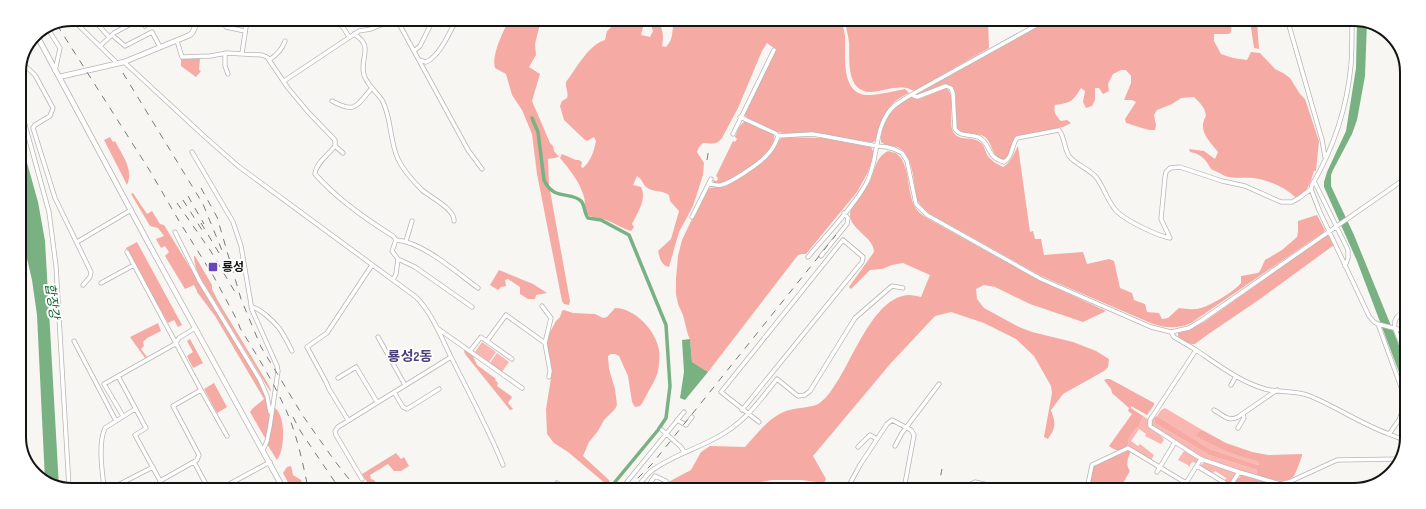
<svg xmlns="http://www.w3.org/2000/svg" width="1426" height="509" font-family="'Sofia Sans Condensed','Noto Sans KR',sans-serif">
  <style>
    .green { fill: #fab6b1 }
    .forest { fill: #f6aaa4 }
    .water { fill: #79b182 }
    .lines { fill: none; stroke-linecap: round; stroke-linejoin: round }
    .canal { stroke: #79b182; stroke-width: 3.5 }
    .minor-casing { stroke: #b8b6b4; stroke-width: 5 }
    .major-casing { stroke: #b8b6b4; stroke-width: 6 }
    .minor { stroke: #fff; stroke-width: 3.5 }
    .major { stroke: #fff; stroke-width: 4.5 }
    .rail { stroke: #7a7a78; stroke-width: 1; stroke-dasharray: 7 7; stroke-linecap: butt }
    .poi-dot { fill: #6746be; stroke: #fff; stroke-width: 1.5 }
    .labels { text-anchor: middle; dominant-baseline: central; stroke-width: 4; stroke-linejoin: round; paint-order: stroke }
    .poi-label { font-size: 12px; font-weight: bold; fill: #141413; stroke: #fff; text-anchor: start }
    .water-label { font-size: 13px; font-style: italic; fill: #0d652a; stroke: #fff }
    .quarter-label { font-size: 14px; font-weight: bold; fill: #4b3e7b; stroke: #fff }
    .rim { fill: none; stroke: #141413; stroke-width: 2 }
  </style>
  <rect width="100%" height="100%" fill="#f7f6f3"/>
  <!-- green -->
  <path class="green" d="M482 342 496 352 489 362 475 352Z
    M497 353 509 362 502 372 490 363Z
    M1165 408 1204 431H1200L1198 432V436C1217 449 1234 455 1257 461L1259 464 1258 465 1210 449 1157 416 1161 410Z
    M1143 416 1149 420 1148 424C1150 432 1161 432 1164 440L1161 444 1145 436 1146 434 1139 429 1131 441 1138 446 1140 444 1154 455 1151 460H1149L1127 447 1129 443 1128 440 1136 428 1139 427Z
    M1154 418 1155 423 1209 455 1257 470 1256 475 1207 460 1153 427 1151 422Z
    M1184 451 1199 459 1196 463 1192 462 1189 467 1188 465 1178 460Z
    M1204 462 1234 472 1236 475 1230 484 1225 481 1226 478 1215 471 1212 474 1200 466Z"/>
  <!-- forest -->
  <path class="forest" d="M509 20H544L539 28 535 44 536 55 529 67 540 74 532 101 550 143 553 146 554 151 559 157 548 159 549 185 570 301 569 305 564 304 562 301 537 174 532 134 522 110 512 95 506 74 495 68C491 55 503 32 509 20Z
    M619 20H637L643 27 641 35 650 37 653 31 649 20H658C663 29 664 37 662 46L666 47C674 38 671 34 674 24H683L684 20 842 21C843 26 844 31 845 36 846 55 839 97 871 95 882 94 894 91 905 89L909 93C886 104 883 116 876 139L874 142H869L812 133H783L777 132 746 117 744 114 775 49 767 43 762 51 738 108 722 138C716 146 711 143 703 143L699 147 697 152 704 163 703 175 693 206 679 232 669 267C661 265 660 259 658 251L671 239 679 211 670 201 669 195C662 190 652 192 646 187 642 183 643 180 637 176L633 185 641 187C647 199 638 212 632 224L634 227 631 231C621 228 613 222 603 219 598 217 592 218 588 215 583 210 586 203 584 197 580 182 570 170 560 158L562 154 576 160H579L582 162 581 167 583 168C591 161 594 151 596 141L594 137 587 141 584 139 564 120 560 106 562 101 567 98C569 92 565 88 566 82 576 69 589 44 605 40L607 31Z
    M845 21H988L989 48 914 91C911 90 909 88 906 88 895 86 882 91 872 92 845 93 850 59 849 42 848 35 846 28 845 21Z
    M1047 21H1232L1231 32 1229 34H1214V41L1221 54 1233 58 1247 60 1251 52 1260 53 1275 69 1283 73 1290 78 1300 94 1305 99 1319 141 1316 171H1314C1311 181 1308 194 1295 197 1285 187 1268 180 1253 178 1244 177 1235 179 1225 176 1221 174 1216 171 1211 169 1206 160 1202 154 1190 152L1189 149 1204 151 1215 159 1218 152C1210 142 1197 130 1206 116 1205 107 1200 103 1194 97L1181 98 1172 104 1157 110 1154 115 1156 125 1155 130C1147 131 1134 125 1126 123L1125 119 1136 102 1132 100H1124L1131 83V76L1126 70H1121L1113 74 1108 84 1109 91 1103 94 1099 88H1095V100L1092 106 1086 108 1083 102 1085 91 1081 88C1073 101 1071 103 1055 105 1053 112 1056 116 1061 121L1067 120 1071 123 1063 127 1016 137 1007 159C991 162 994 144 985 137 977 131 960 138 956 127 952 116 964 84 944 84L918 96 915 94Z
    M1250 21H1257L1259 49 1254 48Z
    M181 58H200L199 70 201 71 196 77 181 66Z
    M946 88C956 94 949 118 952 129 957 144 972 134 981 143 985 146 985 152 988 156 992 162 998 164 1003 167 1011 163 1014 153 1018 146L1030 232 1033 231 1035 239H1041L1044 255 1083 252 1087 264 1109 259 1114 261 1120 288 1132 293 1134 300 1145 304 1147 312 1159 313 1162 319 1168 318 1179 308C1186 309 1194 310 1201 308 1211 305 1235 291 1241 283V276L1258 273 1260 271 1265 260 1282 250 1297 237 1298 232V221L1317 215 1325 230 1324 232 1191 323C1178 329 1166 328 1153 324L1041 276 930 214C924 209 919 205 916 197 914 183 913 155 899 148 893 145 887 147 881 142 880 123 894 104 912 97L919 99Z
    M744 122H748L773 134C782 148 735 179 723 183 720 184 717 184 714 183L713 180 717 181 718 178 716 176 733 141 735 142 737 139 735 137C737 132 739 125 744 122Z
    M110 137 113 142 115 141C122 155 134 169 127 185L104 140Z
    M784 137 822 138 871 147 874 153 868 172 857 192 806 254H802L798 255 708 372 692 362 690 339 688 335 683 315 678 304 676 294V278L678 256 682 240 705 192 710 188 726 186 734 181 768 157 780 139Z
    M888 151C890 152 895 152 897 154 910 164 907 191 914 205 916 210 921 214 925 217L1035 278 1106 311 1083 322 1030 304 995 287 984 285 976 289 977 299 984 308 1019 327 1032 332 1073 342 1096 351 1109 359 1108 367 1104 371 1063 394 1051 410C1056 424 1056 427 1048 439L1044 437 1052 393 1051 386 1034 356 1016 339 984 323 951 312 935 316 891 363 813 456 826 479 824 483 802 480H772L739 486 734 489H655L691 470 701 452 710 446 745 447C758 433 768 418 786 411 795 408 806 408 816 405 822 403 829 394 833 388 852 363 873 296 909 295 913 295 917 296 921 297L930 275 903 263 892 265 882 269 870 270 851 289 849 287 874 252C874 239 856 232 851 220 846 208 862 194 868 185 875 173 874 158 888 151Z
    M133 193 147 214 152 211 160 224 164 225 259 380C266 396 275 422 265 438L250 412 253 408 264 399 215 316 197 292V291L194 285 185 289 165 256 169 252 165 246 161 248 156 239 164 236 158 228 150 226 131 194Z
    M1328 234 1334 245 1260 299 1207 335 1195 344C1190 345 1182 340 1178 336V333L1191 329 1204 322Z
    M137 242 182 325 178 327 174 320 168 323 126 248Z
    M194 256H195L212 285V289L218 301 268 384 271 390 270 391 206 287C200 278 194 267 194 256Z
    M499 270 533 284 547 293 536 295 535 299H528L520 294V287L508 279 505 280 506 286 501 287 498 290 490 285Z
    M615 308C635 308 656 331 659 350 660 356 659 365 658 371 656 380 647 393 643 402L640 406 635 407 632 402 628 376 619 356 615 354H611L608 356 609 369 615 389 617 405 615 409 604 420 598 431 589 442 583 456 610 481 606 484 568 452 554 443 547 434 546 409 552 372 547 343 549 334 556 321 560 317 562 311 564 310 573 313 595 314 603 318 607 317Z
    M158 323 161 331 147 338 143 342 144 346 141 349 147 357 145 358 130 337Z
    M190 339 203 363 193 368 187 356 193 352 187 341Z
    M465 350 473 356 477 365 496 379 495 380 498 383 497 386 511 396 512 397 508 403 513 409 510 410 465 354 464 351Z
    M1106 379H1110L1154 403V405L1147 415 1131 406V408L1143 416 1139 427 1136 428 1128 440 1129 443C1124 452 1116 452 1109 446L1132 414 1128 411 1129 408 1112 393 1111 389 1104 380Z
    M214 383 227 407 217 413 204 389Z
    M275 408C286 416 285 450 277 460L267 444Z
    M1157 416 1210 449 1258 465 1259 464 1257 461C1234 455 1217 449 1197 436L1198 432 1200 431H1204L1226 443 1252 452 1268 455 1302 454V456C1299 463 1297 472 1293 477 1283 486 1266 477 1256 475L1257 470 1209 455 1155 423 1154 418Z
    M1127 451H1131C1128 457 1125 465 1130 471L1119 490 1088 489 1092 470 1095 465Z
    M396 453 401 459 404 457 409 466 401 471H394L388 464 370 475 371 479 374 480 380 488H371L362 474Z
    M291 466 293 475 301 480 304 488H291L283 473 287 467Z
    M1241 476H1245L1275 485 1266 490H1230L1235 481Z"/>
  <!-- water -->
  <path class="water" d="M1357 22H1367L1365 76 1357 120 1352 134 1333 170 1331 175V186L1354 235 1405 360V388L1357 261 1324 187V182L1327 172 1346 131 1356 68Z
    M19 134 38 202 45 241 59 487H55L45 480 37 315 32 280 19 224Z
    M690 339 692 362 708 372 685 400 680 398 684 372 682 340Z"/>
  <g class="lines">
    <!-- canal -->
    <path class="canal" d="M532 118 538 132 544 180C553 201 571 191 581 201 585 205 584 213 588 218L601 220 629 235 666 325 670 386 666 418 658 430 610 488"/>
    <!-- minor casing -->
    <g class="minor-casing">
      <path id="minor" d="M72 19 117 63
        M93 19 109 37
        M138 19 145 26
        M224 19V23L226 27 245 31
        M333 20 343 27 349 37
        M397 20 468 150 482 169
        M1288 22 1322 140 1325 157
        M1352 22C1352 36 1352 51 1351 65 1347 107 1333 149 1312 185L1311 189 1319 210 1369 316 1374 322 1378 324 1405 331
        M48 29 60 48 55 71
        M354 34C375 47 359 57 364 75 367 85 376 91 382 100 392 118 389 140 398 159 403 170 413 181 422 190 430 197 455 209 454 221
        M112 35 125 46 152 32 160 47
        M177 41 182 57 210 56 227 53 262 55 267 57 288 88 308 112 335 140V146C329 154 315 164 315 174 337 199 364 218 393 236L396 240 392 251 398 259 396 274 393 280
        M100 46 114 33 138 20
        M414 51 420 46 433 20
        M225 53V66L228 74
        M242 53 246 27 249 19
        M269 60C277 55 282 50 285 41
        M419 60 426 62C439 57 450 32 456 20
        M124 62 204 136 238 166 416 297C432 313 441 337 451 357 469 393 488 428 503 465
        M22 63 35 75 53 108 50 116 35 125 33 128 55 198 91 272 90 277 83 285
        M284 81 359 31 371 29 393 20
        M914 96 917 97 946 86 951 88 953 93 955 129C961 138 972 133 980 138 992 146 986 157 1004 162 1013 157 1011 146 1017 138L1059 130C1065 138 1064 148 1069 156 1076 165 1088 168 1096 177 1103 186 1107 199 1114 208 1121 219 1158 236 1170 238L1161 219 1165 177 1166 172 1170 168 1180 167 1222 181 1245 186 1281 202H1292L1299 198 1311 189
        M332 101C356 114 356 106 372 88
        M19 103 49 212 56 266 69 487
        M740 117 775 133 778 136 812 134 824 136 877 146 887 147 894 149 902 153 907 161 916 204 927 215 1041 279 1151 327 1171 332 1189 328 1202 320 1406 178
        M733 134 774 50
        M335 146 343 153
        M192 152 233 222 241 246 252 310 277 366 278 371 270 426 267 441 263 450
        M1314 181 1348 250V258L1345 266
        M709 183C713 185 716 186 721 185 731 183 760 163 767 155 772 150 776 143 778 136
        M692 217 711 179
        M175 232 199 280 260 380 267 396 270 412
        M396 240C423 242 456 272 478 288
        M406 241 412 221
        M77 242 131 210
        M127 252 201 390 173 406 199 455 197 460 160 481
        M821 256 847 224 848 218 844 213
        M808 257C826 235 852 209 866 184 879 161 873 130 891 109 898 102 908 97 916 92L1044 21
        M398 259 415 267 472 307
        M101 283 134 265
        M542 306 551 318 545 343
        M251 307C259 307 274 322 279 328 284 335 288 343 292 351
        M1378 324 1405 398
        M437 328 522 388
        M1171 332 1174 337 1196 350 1154 414 1150 420V426L1201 459 1239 472 1280 484 1289 482 1337 460 1400 459
        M378 337 405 385
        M74 341 116 421
        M487 341 506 315 545 343 550 371 549 377
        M1196 350C1217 364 1240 382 1265 389 1279 393 1295 390 1310 396 1337 407 1361 424 1389 434L1399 420 1405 404
        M470 351 481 337 512 359
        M1405 351C1399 338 1385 319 1405 312
        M118 376 146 428 135 435 164 488
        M338 378 356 367 377 402
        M1231 385 1236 376
        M201 390 227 436
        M394 392 403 407 407 409 439 389
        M742 410 862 262 863 257 843 240 721 392 759 422
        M1214 410C1223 415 1228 422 1238 417L1277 390
        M123 416 104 384 175 344 179 338 195 328
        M348 420 329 389 326 382 307 347 327 333 372 265
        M677 420 686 425 692 417
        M1238 428 1244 418 1243 414
        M662 430 681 447 684 452
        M1389 434 1404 440
        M895 446 902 433 939 384
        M858 447 870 435 877 439
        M194 462 208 488
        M1197 466 1230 486
        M1157 472 1175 442
        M362 479 336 435 335 431 338 427 451 357
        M557 483 564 488
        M1186 483 1192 490
        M104 487C102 471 98 443 105 428L135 409
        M114 487 153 467
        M222 488 270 462
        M622 488 684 412
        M636 488C641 483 645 477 650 472 673 454 702 448 726 432 749 417 760 400 777 379L798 396 805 395 810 391 855 318 892 286 903 288
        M646 489 655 476 666 481
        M847 489 860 465 887 424 892 420 911 430 914 435 904 489
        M970 489 971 484 975 482 988 485 990 489
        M1001 489 1004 485H1012
        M1087 489 1092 465 1128 448 1186 483 1201 459
        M1228 490 1239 472
        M1271 490 1280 484"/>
    </g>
    <!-- major casing -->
    <g class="major-casing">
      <path id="major" d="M36 34 150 246 283 488
        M59 77 124 62 190 35C195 31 195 26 196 19"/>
    </g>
    <!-- minor -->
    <use href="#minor" class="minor"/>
    <!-- major -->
    <use href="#major" class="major"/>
    <!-- rail -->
    <path class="rail" d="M57 25 150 171 179 221 214 277 238 322 240 328C258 357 276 386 289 417 298 440 303 464 308 488
      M123 73 203 204 223 253
      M707 160 709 148
      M201 188 217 217 241 299 261 347 303 416 334 460 356 488
      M188 196 204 224
      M183 200 202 230
      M177 203 210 250 235 292
      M201 223 219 253
      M293 417 301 432 339 488
      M628 488 652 464 836 235
      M938 489 942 469
      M959 489V486"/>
  </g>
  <!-- markers -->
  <rect class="poi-dot" x="208" y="262" width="10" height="10" rx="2"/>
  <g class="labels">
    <!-- poi labels -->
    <g class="poi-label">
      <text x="222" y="267">룡성</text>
    </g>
    <!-- water labels -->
    <g class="water-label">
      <text transform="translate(52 301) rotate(82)">합장강</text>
    </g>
    <!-- quarter labels -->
    <g class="quarter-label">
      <text x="410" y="356">룡성2동</text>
    </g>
  </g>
  <!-- crop -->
  <path d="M0 0H1426V509H0ZM72 26H1354A46 46 0 0 1 1400 72V437A46 46 0 0 1 1354 483H72A46 46 0 0 1 26 437V72A46 46 0 0 1 72 26Z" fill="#fff" fill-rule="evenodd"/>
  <path class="rim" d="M72 26H1354A46 46 0 0 1 1400 72V437A46 46 0 0 1 1354 483H72A46 46 0 0 1 26 437V72A46 46 0 0 1 72 26Z"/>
</svg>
